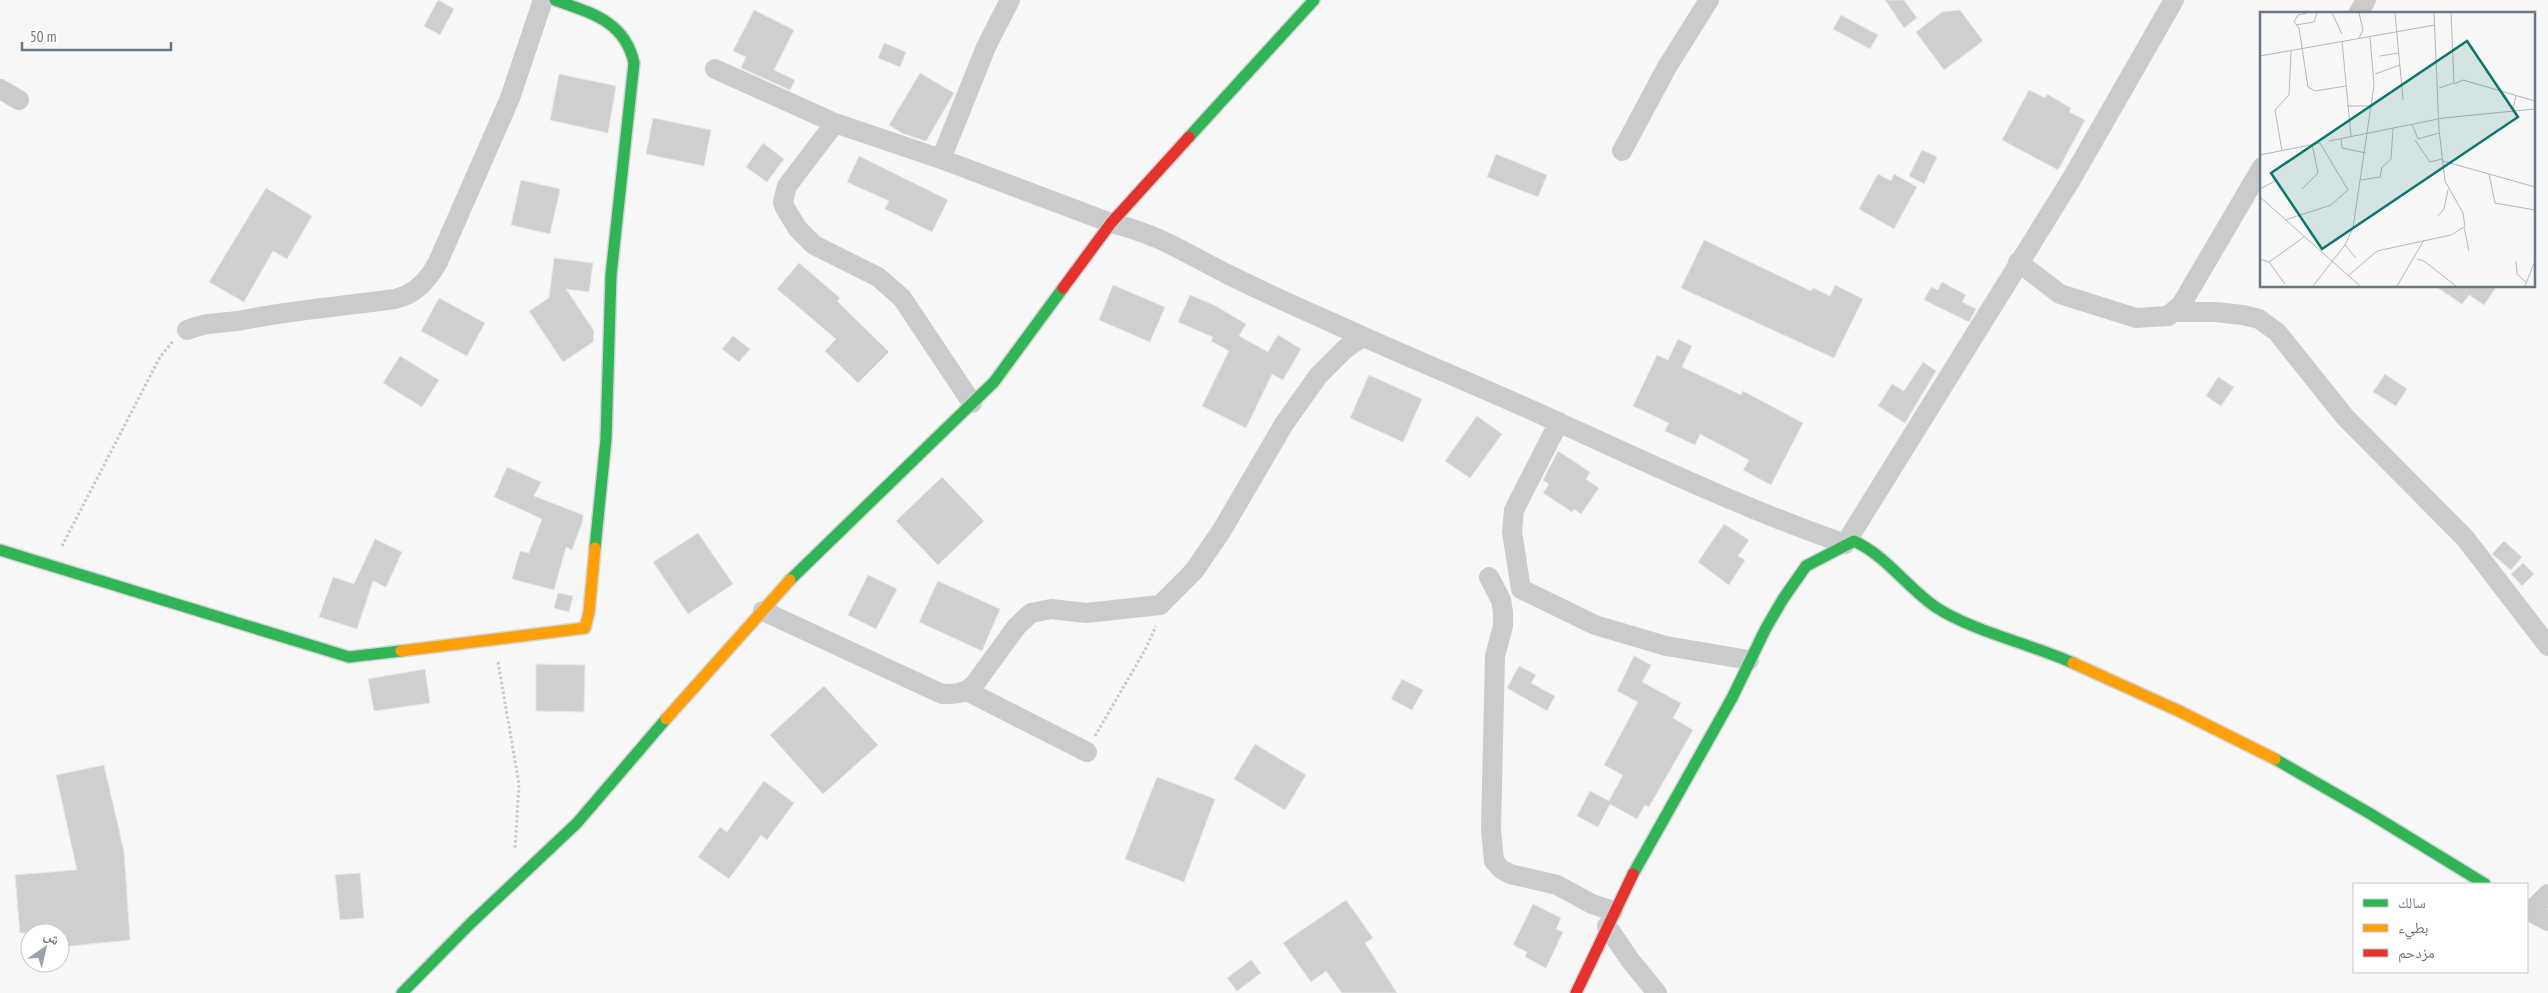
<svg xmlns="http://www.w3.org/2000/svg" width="2548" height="993" font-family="'PT Sans Narrow','Noto Naskh Arabic',sans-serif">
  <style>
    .building { fill: #cecfd0; stroke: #e6e6e6 }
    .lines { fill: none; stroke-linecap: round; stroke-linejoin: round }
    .fast-casing { stroke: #d3d4d4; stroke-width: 14 }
    .slow-casing { stroke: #d3d4d4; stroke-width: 14 }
    .jam-casing { stroke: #d3d4d4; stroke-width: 14 }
    .path { stroke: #c7c8c9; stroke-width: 3; stroke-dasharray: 2.5 2.5; stroke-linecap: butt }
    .street { stroke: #cacbcc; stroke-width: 20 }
    .fast { stroke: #30b455; stroke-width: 11 }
    .slow { stroke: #ff9f0a; stroke-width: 11 }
    .jam { stroke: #e5322d; stroke-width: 11 }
    .inset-road { fill: none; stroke: #b2b8be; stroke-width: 1 }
    .view { fill: #0f766e; fill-opacity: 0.15; stroke: #0f766e; stroke-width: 2.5 }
    .inset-edge { fill: none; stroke: #6a7783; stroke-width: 2.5 }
  </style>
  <rect width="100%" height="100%" fill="#f7f7f7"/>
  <!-- building -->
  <path class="building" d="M438 0 454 9 440 35 424 26Z
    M1885 0H1904L1917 18 1904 28Z
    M754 10 794 30 774 70 795 80 790 90 741 68 746 57 733 51Z
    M1960 10 1983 41 1944 70 1916 32 1942 12Z
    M1841 15 1878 35 1870 49 1833 29Z
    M884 43 906 52 900 67 878 58Z
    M920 73 954 93 926 141 904 134 889 125Z
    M559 74 616 86 608 133 550 120Z
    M2029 90 2045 98 2047 94 2071 108 2069 112 2085 120 2058 170 2002 140Z
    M653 118 711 130 704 166 646 154Z
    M763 143 784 159 767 182 746 167Z
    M1922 150 1937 157 1924 184 1909 176Z
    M1496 154 1547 175 1538 197 1487 177Z
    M859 156 948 200 932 232 885 209 889 201 847 182Z
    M1878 174 1891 181 1894 174 1917 187 1894 229 1859 209Z
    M521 180 560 189 550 234 511 225Z
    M266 188 312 216 287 259 273 251 244 302 209 282Z
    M1704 240 1811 291 1813 288 1830 296 1835 285 1863 299 1834 358 1681 288Z
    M554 258 593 263 589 292 566 289 594 331 593 342 563 362 529 311 549 298Z
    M799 263 840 298 837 301 889 352 858 383 825 351 836 339 777 289Z
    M1942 282 1966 295 1962 302 1976 309 1969 322 1924 300 1931 287 1938 290Z
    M1113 285 1165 307 1150 342 1099 320Z
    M2435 286H2497L2484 305 2469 295 2462 304Z
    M1190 295 1214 305 1246 324 1239 336 1268 352 1278 335 1301 349 1283 380 1272 374 1246 428 1202 406 1229 351 1211 341 1213 337 1178 322Z
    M439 298 485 323 467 356 421 331Z
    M733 336 750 349 739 362 722 349Z
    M1678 339 1692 346 1682 367 1741 395 1743 391 1803 423 1771 485 1743 470 1749 460 1700 434 1695 445 1665 431 1669 423 1633 406 1657 355 1668 360Z
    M400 356 439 380 422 407 383 383Z
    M1923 362 1936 371 1905 423 1878 406 1892 384 1904 391Z
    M2385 374 2407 389 2396 406 2373 392Z
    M1369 375 1422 399 1403 442 1350 418Z
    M2218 377 2234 387 2221 406 2206 396Z
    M1477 416 1502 434 1470 478 1445 461Z
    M1558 451 1590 472 1586 479 1599 488 1581 514 1574 509 1572 512 1543 493 1549 484 1543 480Z
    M507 467 541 482 534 496 583 515 582 523 572 550 566 547 554 590 512 579 520 551 529 553 542 519 494 497Z
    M942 477 984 521 938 565 896 521Z
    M1724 524 1749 540 1738 556 1745 560 1729 585 1698 562Z
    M698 533 733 584 688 614 653 562Z
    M375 539 402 552 386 587 373 581 357 629 319 617 333 577 354 584Z
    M2504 541 2522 557 2511 570 2492 554Z
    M2523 563 2534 574 2522 586 2511 574Z
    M868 575 897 589 876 629 848 615Z
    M938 581 1000 609 982 651 919 622Z
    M558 593 573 596 569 612 554 608Z
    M1634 656 1651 665 1642 682 1681 703 1673 718 1693 730 1649 807 1645 805 1637 819 1610 804 1598 827 1577 816 1590 791 1609 801 1623 775 1604 765 1638 702 1617 691Z
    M536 664 585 665 584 712 536 711Z
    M1519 666 1536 675 1531 683 1555 696 1547 711 1507 688Z
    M425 669 430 703 374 711 368 679Z
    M1402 679 1423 690 1412 710 1391 699Z
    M824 686 878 745 823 794 770 735Z
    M1255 744 1306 775 1285 810 1234 779Z
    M104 765 124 852 130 940 60 947V933H20L15 875 77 870 56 775Z
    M1157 777 1215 799 1184 882 1125 859Z
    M764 781 794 803 767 840 761 835 729 879 698 857 720 827 727 832Z
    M360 873 364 918 340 920 335 875Z
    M1346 900 1373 938 1365 943 1397 993H1342L1326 971 1311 982 1283 943Z
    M1533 904 1561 918 1556 929 1563 932 1546 968 1525 957 1527 952 1513 945Z
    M1251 960 1261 973 1237 991 1227 978Z"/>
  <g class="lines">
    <!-- fast casing -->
    <g class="fast-casing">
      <path id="fast" d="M555 0C591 13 625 21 634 63L611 275 606 439 595 548
        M1189 137 1314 0
        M0 550 349 657 401 651
        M790 580 994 382 1063 288
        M2275 759 2369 813 2485 884
        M1633 874 1732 698 1766 628 1783 599 1806 566 1854 541C1888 557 1907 588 1937 608 1973 631 2033 645 2073 663
        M402 993 471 923 577 823 666 719"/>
    </g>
    <!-- slow casing -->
    <g class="slow-casing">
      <path id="slow" d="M401 651 585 628 589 612 595 548
        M2073 663 2179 711 2275 759
        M666 719 790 580"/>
    </g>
    <!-- jam casing -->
    <g class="jam-casing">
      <path id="jam" d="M1063 288 1111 223 1189 137
        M1576 993 1633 874"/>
    </g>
    <!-- path -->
    <path class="path" d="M62 546 160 357 173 341
      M498 662 519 784 515 849
      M1095 736 1145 650 1156 626"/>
    <!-- street -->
    <path class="street" d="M2358 14 2366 0
      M715 69 835 123 941 159 1111 223C1158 234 1187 254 1229 275 1260 290 1292 305 1324 319 1402 355 1482 387 1560 423 1654 466 1748 510 1845 544L2072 178 2174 0
      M0 89 19 100
      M835 123 787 186 783 202 785 208 798 229 814 245 878 277 902 298 972 403
      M1622 151 1667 67 1709 0
      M941 159 986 47 1010 0
      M2018 262 2060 294 2136 318 2168 316 2181 305 2262 167
      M2173 312H2215L2243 315 2259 319 2277 332 2345 417 2465 538 2548 646
      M187 330C209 321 222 324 243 320 293 310 344 306 395 299 416 294 428 280 438 262L510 98 543 0
      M1559 422 1514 510 1512 532 1521 589 1595 625 1666 646 1749 660
      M1489 577 1501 600 1503 612V626L1495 656 1491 829 1494 861 1501 869 1510 874 1557 885 1592 904 1613 911
      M763 611 942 694C956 694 964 694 974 685L1017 626 1031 613 1051 609 1086 613 1160 605 1194 571 1222 530 1284 424 1318 376 1345 349 1362 337
      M967 691 1087 752
      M2527 910 2548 921
      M2530 912 2548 894
      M1607 926 1630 960 1657 993"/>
    <!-- fast -->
    <use href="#fast" class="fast"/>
    <!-- slow -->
    <use href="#slow" class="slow"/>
    <!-- jam -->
    <use href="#jam" class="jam"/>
  </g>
  <!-- overview -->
  <g transform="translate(2260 12)">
    <rect width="275" height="275" fill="#f7f7f7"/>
    <path class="inset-road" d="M47 1 38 3 34 10 39 16 48 75 55 79 86 74M72 1 82 22M135 1 143 88M174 1 179 118 185 169 203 201 205 215M36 13 54 10 57 1M99 26 103 18 99 1M82 29 91 124M0 44 175 13M120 44 139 41M115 62 140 53M194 72 203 68 275 89M179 76 194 71 191 1M87 94H111M252 100 256 84M152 112 158 127 179 121M81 127 82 136 106 141M155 128 170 150 182 147M69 129 183 106 275 97M22 139 15 98 29 83 31 39M0 143 60 131 88 178 71 193 25 208M183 149 275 175M229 162 235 191 275 198M101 168 120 165 122 155 131 147 133 116M0 177 17 168M42 177 58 161 52 132M0 185 100 274M178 204 184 197 188 178M85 233 96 246M0 247 9 250 44 225M157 247 164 249 196 274M256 249 257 262 267 271M9 250 25 272M88 264 117 239 191 223 204 215 209 239M53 274 85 233 93 216 114 73 110 25M137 274 164 228M265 274 275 249"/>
    <path class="view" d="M207 29 258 105 62 237 11 161Z"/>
    <rect width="275" height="275" class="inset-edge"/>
  </g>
  <!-- legend -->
  <rect x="2353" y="883" width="175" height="90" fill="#ffffff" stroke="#c3c9cd"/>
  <rect x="2363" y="899" width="25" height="8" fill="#30b455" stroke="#c3c9cd"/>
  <text x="2398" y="908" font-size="15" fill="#6a7783">سالك</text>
  <rect x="2363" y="924" width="25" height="8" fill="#ff9f0a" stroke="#c3c9cd"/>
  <text x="2398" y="933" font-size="15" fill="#6a7783">بطيء</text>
  <rect x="2363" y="949" width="25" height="8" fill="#e5322d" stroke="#c3c9cd"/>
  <text x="2398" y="958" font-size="15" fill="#6a7783">مزدحم</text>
  <!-- north arrow -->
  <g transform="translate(45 948) rotate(34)"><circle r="24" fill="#ffffff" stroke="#c3c9cd"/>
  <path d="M0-4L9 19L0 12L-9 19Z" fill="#9ba4ac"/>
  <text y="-8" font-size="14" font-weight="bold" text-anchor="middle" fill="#6a7783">ش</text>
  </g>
  <!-- scale -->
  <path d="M22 42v8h149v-8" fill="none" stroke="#6a7783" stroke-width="2.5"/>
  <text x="30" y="42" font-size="15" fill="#6a7783" stroke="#ffffff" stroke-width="4" paint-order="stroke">50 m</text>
</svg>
